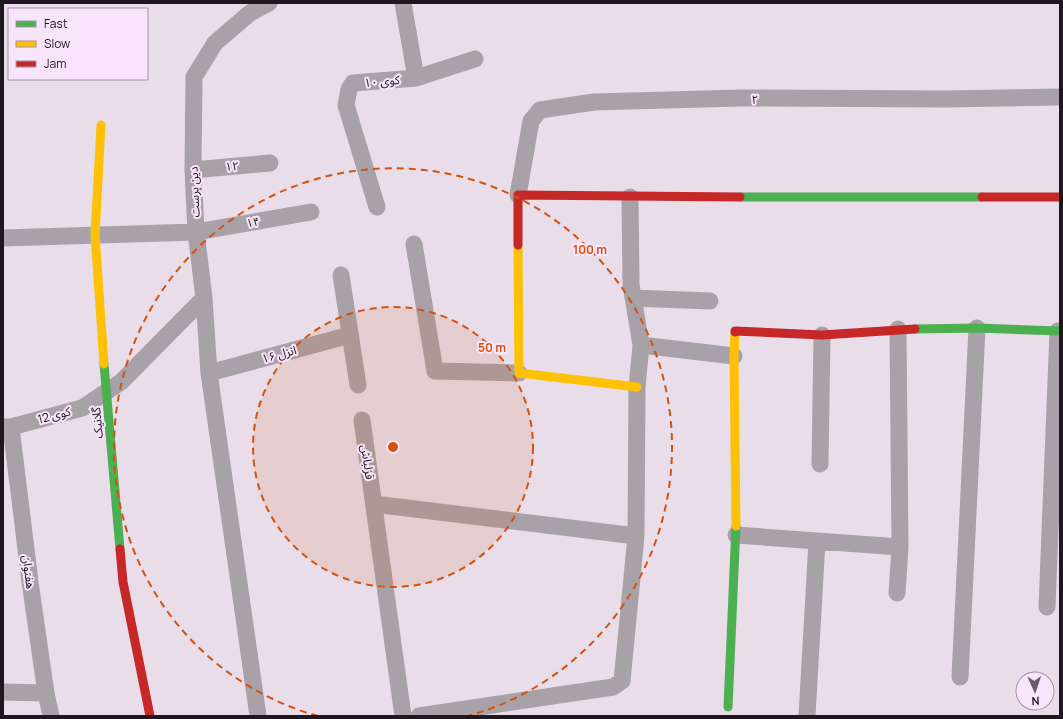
<svg xmlns="http://www.w3.org/2000/svg" width="1063" height="719" font-family="Manrope,'Noto Sans Arabic',sans-serif">
  <style>
    .lines { fill: none; stroke-linecap: round; stroke-linejoin: round }
    .street { stroke: #a8a2a8; stroke-width: 17 }
    .fast { stroke: #4caf50; stroke-width: 9 }
    .slow { stroke: #ffc107; stroke-width: 9 }
    .jam { stroke: #c62828; stroke-width: 9 }
    .ring { fill: none; stroke: #d4520e; stroke-width: 2; stroke-dasharray: 7 5 }
    .labels { text-anchor: middle; dominant-baseline: central; stroke-width: 4; stroke-linejoin: round; paint-order: stroke }
    .street-label { font-size: 12px; fill: #1e171f; stroke: #f9e5fb }
    .centre { fill: #d4520e; stroke: #f9e5fb; stroke-width: 2 }
    .ring-label { font-size: 12px; text-anchor: middle; font-weight: bold; fill: #d4520e; stroke: #f9e5fb; stroke-width: 4; stroke-linejoin: round; paint-order: stroke }
  </style>
  <rect width="100%" height="100%" fill="#e8dde9"/>
  <g class="lines">
    <!-- street -->
    <path class="street" d="M416 78 475 59
      M193 170 270 163
      M518 195 531 121 540 110 594 102 740 98 946 99 1060 97
      M630 197 631 285 641 345
      M377 207 346 105 349 89 353 83 416 78 403 3
      M3 238 196 232 311 212
      M414 244 435 371 519 373
      M341 275 358 385
      M204 298 209 373 258 716
      M633 298 710 301
      M209 373 350 335
      M362 420 403 716
      M3 427H11L82 408 121 382 204 298 196 232 193 170 194 77 215 43 250 13 269 3
      M11 427 30 582 46 693 51 716
      M820 464 822 335
      M374 504 636 536
      M736 535 900 547
      M897 593 900 547 898 329
      M1047 607 1058 331
      M960 677 977 328
      M3 692 46 693
      M419 716 613 687 622 681 636 536 637 387 641 345 734 356
      M807 716 817 541"/>
    <!-- fast -->
    <path class="fast" d="M740 197H982
      M915 329 977 328 1060 331
      M104 364 120 549
      M728 707 736 526"/>
    <!-- slow -->
    <path class="slow" d="M101 125 95 235 104 364
      M518 245 519 373 637 387
      M735 332 734 356 736 526"/>
    <!-- jam -->
    <path class="jam" d="M982 197H1060
      M518 245V195L740 197
      M735 332V331L822 335 915 329
      M120 549 123 582 150 716"/>
  </g>
  <!-- distance rings -->
  <circle cx="393" cy="447" r="140" fill="#d4520e" fill-opacity=".12"/>
  <g class="ring">
    <circle cx="393" cy="447" r="140"/>
    <path d="M318 716A279 279 0 1 1 468 716"/>
  </g>
  <g class="labels">
    <!-- street labels -->
    <g class="street-label">
      <text transform="translate(382 81) rotate(-5)">کوی ۱۰</text>
      <text x="755" y="99">۲</text>
      <text transform="translate(232 166) rotate(-5)">۱۲</text>
      <text transform="translate(194 192) rotate(-92)">دین پرست</text>
      <text transform="translate(253 222) rotate(-10)">۱۴</text>
      <text transform="translate(279 354) rotate(-15)">۱۶ انزل</text>
      <text transform="translate(54 415) rotate(-15)">کوی 12</text>
      <text transform="translate(97 423) rotate(-95)">گلانیک</text>
      <text transform="translate(368 462) rotate(82)">قزلباش</text>
      <text transform="translate(29 572) rotate(83)">هفتوان</text>
    </g>
  </g>
  <circle cx="393" cy="447" r="6" class="centre"/>
  <g class="ring-label">
    <text x="590" y="254">100 m</text>
    <text x="492" y="352">50 m</text>
  </g>
  <!-- border -->
  <rect width="1063" height="719" fill="none" stroke="#1e171f" stroke-width="8"/>
  <!-- legend -->
  <rect x="8" y="8" width="140" height="72" fill="#f9e5fb" stroke="#a193a3"/>
  <rect x="16" y="21" width="20" height="6" fill="#4caf50" stroke="#a193a3"/>
  <text x="44" y="28" font-size="12" fill="#1e171f">Fast</text>
  <rect x="16" y="41" width="20" height="6" fill="#ffc107" stroke="#a193a3"/>
  <text x="44" y="48" font-size="12" fill="#1e171f">Slow</text>
  <rect x="16" y="61" width="20" height="6" fill="#c62828" stroke="#a193a3"/>
  <text x="44" y="68" font-size="12" fill="#1e171f">Jam</text>
  <!-- north arrow -->
  <g transform="translate(1035 691) rotate(177)"><circle r="19" fill="#f9e5fb" stroke="#a193a3"/>
  <path d="M0-3L7 15L0 10L-7 15Z" fill="#655c66"/>
  <text y="-6" font-size="11" font-weight="bold" text-anchor="middle" fill="#1e171f">N</text>
  </g>
</svg>
